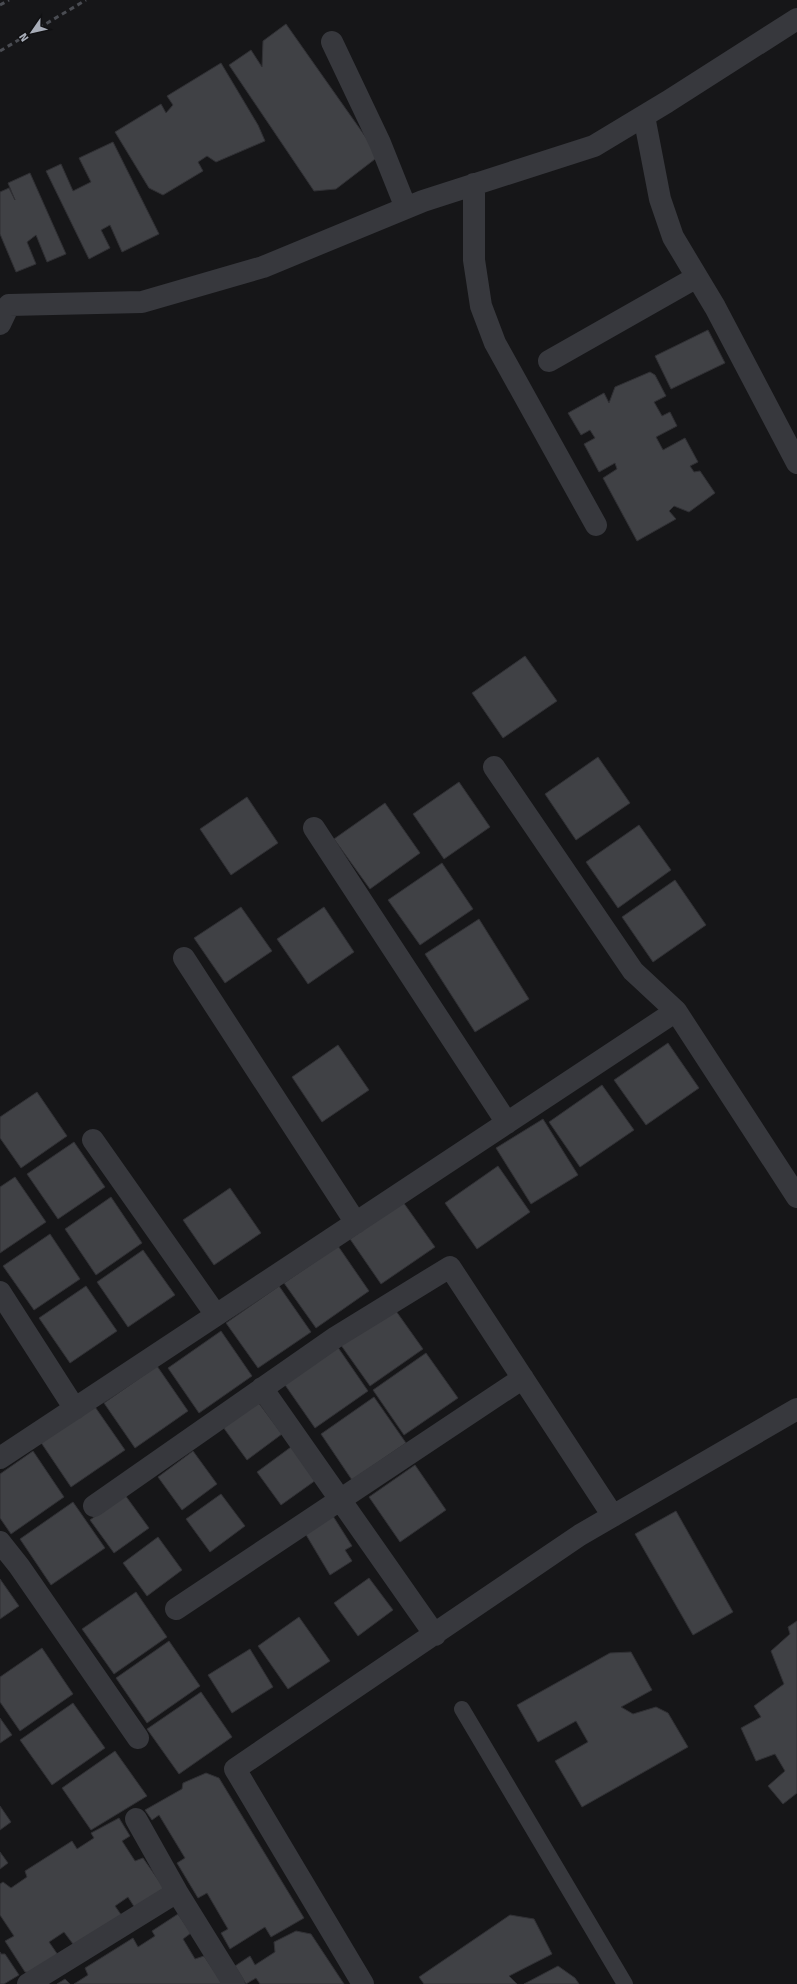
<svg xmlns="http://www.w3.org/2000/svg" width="797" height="1984" font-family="'Fira Sans',sans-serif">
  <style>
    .building { fill: #404145; stroke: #303034 }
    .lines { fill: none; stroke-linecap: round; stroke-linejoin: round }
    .lane { stroke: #37383d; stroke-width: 16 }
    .street { stroke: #37383d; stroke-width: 22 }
    .rail { stroke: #4a4c52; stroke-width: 3; stroke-dasharray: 5 4; stroke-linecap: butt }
  </style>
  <rect width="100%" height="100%" fill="#161618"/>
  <!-- building -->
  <path class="building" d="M286 24 379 156 336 189 314 191 229 65 251 50 262 67 263 41Z
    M221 63 258 125 265 141 216 162 207 156 198 162 203 171 163 195 149 188 115 132 161 104 166 113 173 105 167 96Z
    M113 142 159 234 122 252 110 225 101 230 110 248 89 259 46 171 61 164 73 191 91 182 79 158Z
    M30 173 66 254 47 262 36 235 27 242 36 264 16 272 0 234V192L9 188 15 200 8 183Z
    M708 330 725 363 671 389 655 356Z
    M650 372 655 375 666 396 654 402 662 416 670 412 677 426 656 437 663 450 685 438 698 462 690 466 694 472 700 471 715 493 689 512 674 506 669 511 676 519 637 541 603 478 617 469 615 463 599 472 584 444 595 438 590 430 581 435 568 413 604 393 609 403 615 387Z
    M525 656 557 701 503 738 472 693Z
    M598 757 630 803 576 840 545 794Z
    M459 782 490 827 444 859 413 814Z
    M247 797 278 843 231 875 200 829Z
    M385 803 420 853 370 889 334 839Z
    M639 825 671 870 618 908 586 862Z
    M442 863 473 909 420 945 388 900Z
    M675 880 706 925 653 962 622 917Z
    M241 907 272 951 225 983 194 938Z
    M324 907 354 952 308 984 277 939Z
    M479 919 529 999 475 1032 425 954Z
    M668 1043 699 1088 646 1125 614 1080Z
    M338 1045 369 1090 322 1122 292 1077Z
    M602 1085 634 1130 580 1167 549 1122Z
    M37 1092 67 1136 21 1168 0 1138V1117Z
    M543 1119 578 1175 531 1204 496 1148Z
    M74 1142 105 1187 58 1219 27 1174Z
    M498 1166 530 1212 477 1249 445 1203Z
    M15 1177 46 1222 0 1253V1187Z
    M230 1188 261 1233 214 1265 183 1220Z
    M111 1197 142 1243 96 1275 65 1229Z
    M403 1202 435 1247 381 1284 350 1239Z
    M50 1234 80 1279 34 1310 3 1266Z
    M338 1246 369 1291 316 1328 284 1283Z
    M143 1250 175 1295 128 1327 97 1282Z
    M86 1286 117 1331 70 1363 39 1318Z
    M279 1286 311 1332 258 1368 226 1323Z
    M391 1304 423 1349 370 1386 338 1341Z
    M221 1331 252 1376 199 1413 168 1368Z
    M337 1346 368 1391 315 1428 283 1382Z
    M426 1353 458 1398 404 1435 373 1390Z
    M157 1366 188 1411 135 1448 104 1403Z
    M374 1397 406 1443 352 1480 321 1434Z
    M258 1402 282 1434 247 1460 223 1427Z
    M93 1404 125 1450 71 1487 40 1441Z
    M291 1447 316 1480 281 1505 257 1472Z
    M33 1451 64 1497 11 1534 0 1518V1474Z
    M193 1451 217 1484 182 1510 158 1477Z
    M415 1465 446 1510 400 1542 369 1497Z
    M221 1494 245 1526 210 1552 186 1519Z
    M125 1495 149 1528 114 1553 90 1520Z
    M73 1502 105 1548 51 1585 20 1539Z
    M676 1511 733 1612 693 1635 635 1534Z
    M333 1516 352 1546 345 1550 352 1561 330 1575 305 1533Z
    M158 1537 182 1570 147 1596 123 1563Z
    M369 1578 393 1610 358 1636 334 1603Z
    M0 1579 19 1606 0 1619Z
    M136 1592 167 1637 114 1674 82 1629Z
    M299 1617 330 1661 288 1689 258 1646Z
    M797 1621V1793L783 1804 768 1786 785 1771 775 1754 756 1761 741 1728 761 1717 754 1706 784 1684 771 1651 790 1634 788 1627Z
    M169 1641 200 1686 147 1723 116 1678Z
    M42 1648 73 1694 20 1731 0 1702V1677Z
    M250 1649 273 1687 232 1713 208 1675Z
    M631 1652 652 1690 621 1707 633 1714 656 1707 668 1713 688 1747 582 1807 555 1761 588 1742 576 1721 538 1742 517 1705 610 1653Z
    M201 1692 232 1737 179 1774 147 1729Z
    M73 1703 105 1748 52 1785 20 1740Z
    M0 1718 12 1735 0 1743Z
    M115 1751 147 1796 91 1830 62 1788Z
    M206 1773 219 1778 304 1918 271 1937 265 1927 230 1949 221 1933 228 1929 207 1893 198 1898 177 1863 185 1858 159 1815 152 1820 145 1810 182 1789 183 1783Z
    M0 1806 11 1822 0 1830Z
    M119 1818 130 1836 122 1841 135 1861 143 1858 164 1888 135 1908 128 1897 115 1906 122 1916 76 1948 64 1932 49 1942 58 1955 32 1973 25 1972 5 1941 14 1936 0 1915V1884L3 1882 11 1888 27 1877 25 1871 72 1841 77 1849 94 1838 91 1833Z
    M0 1852 8 1863 0 1869Z
    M178 1914 191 1933 183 1939 195 1959 204 1956 223 1984H74L88 1975 85 1968 133 1938 138 1947 155 1936 152 1931Z
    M510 1915 534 1919 552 1954 509 1976 517 1984H424L419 1977Z
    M296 1931 311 1934 344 1984H260L256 1978 246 1984 235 1966 250 1956 255 1965 275 1952 274 1942Z
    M0 1952 1 1954H5L19 1975 4 1984H0Z
    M558 1966 575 1978 579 1984H524Z
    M65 1979 70 1984H57Z"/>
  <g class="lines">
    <!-- lane -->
    <path class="lane" d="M462 1709 625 1984"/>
    <!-- street -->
    <path class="street" d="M332 42 380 143 406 208
      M644 116 660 199 673 237 715 307 797 463
      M474 184V260L481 306 495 343 596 525
      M0 324 9 305 142 302 263 267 423 201 594 146 667 102 797 19
      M549 361 697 277
      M494 767 633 971 676 1011
      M314 828 507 1123
      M184 958 356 1223
      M93 1140 216 1315
      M0 1292 75 1409
      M262 1388 435 1635
      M0 1458 676 1011 797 1197
      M94 1506 336 1337 450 1267 613 1516
      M0 1542 19 1566 138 1738
      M176 1609 523 1378
      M136 1819 177 1892 234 1984
      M28 1984 177 1892
      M363 1984 235 1769 580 1535 797 1409"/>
    <!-- rail -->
    <path class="rail" d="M0 5 9 0
      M0 51 86 0"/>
  </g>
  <!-- north arrow -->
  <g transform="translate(32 32) rotate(236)" stroke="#111113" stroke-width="3" paint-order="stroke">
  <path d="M0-3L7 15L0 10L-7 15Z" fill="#a8adb8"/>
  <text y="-6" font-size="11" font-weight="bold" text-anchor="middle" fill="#a8adb8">N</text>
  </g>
</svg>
